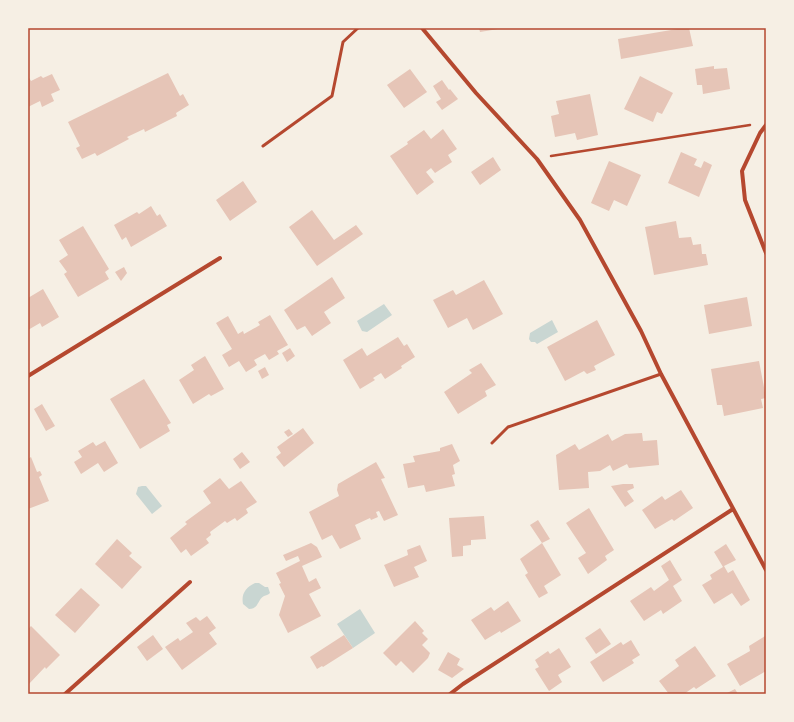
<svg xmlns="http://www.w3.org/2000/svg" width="794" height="722" font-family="'Sofia Sans Condensed',sans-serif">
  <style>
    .water { fill: #c9d6d2 }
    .building { fill: #e6c5b7 }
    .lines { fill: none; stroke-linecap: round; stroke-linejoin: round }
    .path { stroke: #b5482f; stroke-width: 2.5 }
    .service { stroke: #b5482f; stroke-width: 3 }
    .minor { stroke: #b5482f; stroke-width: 4 }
    .neatline { fill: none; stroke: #b5482f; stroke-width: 1.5 }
  </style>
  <rect width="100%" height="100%" fill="#f6efe4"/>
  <!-- water -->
  <path class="water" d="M384 304 392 315 367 332 362 331 357 321Z
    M552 320 558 332 537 344 535 342H531L529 339 530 333Z
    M142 486H146L162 506 152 514 136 494 138 487Z
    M255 583H259L265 587H268L270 593C268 595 266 595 264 596 257 600 259 609 249 609L243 604C241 594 246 587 255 583Z
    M360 609 375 633 353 648 337 624Z"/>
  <!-- building -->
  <path class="building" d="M479 28H498V29L480 32Z
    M683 28H689L693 46 621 59 618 39Z
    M714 66V69L727 68 730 89 703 94 702 85H697L695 69Z
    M410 69 427 92 404 108 387 85Z
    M168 73 180 96 183 94 189 105 176 113 177 116 145 132 144 129 127 137 129 139 97 156 95 153 82 159 76 148 80 146 68 122Z
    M52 74 60 90 51 94 54 101 42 107 40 101 28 107V76L31 81 41 76 43 78Z
    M640 76 673 93 662 114 657 112 653 122 624 109Z
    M442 80 449 90 450 89 458 99 442 110 436 102 441 99 433 86Z
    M590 94 598 135 577 140 575 133 555 137 551 116 559 114 556 101Z
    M443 129 457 149 448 155 452 162 435 173 431 168 426 172 434 182 417 195 390 156 408 144 407 142 424 130 431 139Z
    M681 152 697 159 694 165 701 168 704 161 712 165 699 197 668 183Z
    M493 157 501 170 480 185 471 172Z
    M609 161 641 175 627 206 614 200 609 211 591 203Z
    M243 181 257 202 230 221 216 200Z
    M151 206 157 216 160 214 167 226 131 247 126 237 122 240 114 225 137 212 139 214Z
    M312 210 334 240 356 225 363 234 317 266 289 227Z
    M676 221 679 238 691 237 693 245 701 244 702 254H706L708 265 654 275 645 227Z
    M83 226 109 269 105 272 109 279 78 297 64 274 67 272 59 261 68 255 59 240Z
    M124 267 127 273 121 281 115 272Z
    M332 277 345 298 324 312 331 323 312 336 305 326 297 330 284 310Z
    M484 280 503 314 473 330 467 318 448 328 433 300 453 290 456 295Z
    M43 289 59 317 42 327 40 323 28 330V298Z
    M747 297 752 326 709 334 704 305Z
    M270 315 288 345 277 351 279 354 269 360 265 354 254 360 257 365 246 372 239 361 229 367 222 355 232 349 216 323 228 316 238 334 243 331 244 334 260 325 258 322Z
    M597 320 615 355 594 366 596 370 587 374 584 371 565 381 547 347Z
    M398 337 404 346 407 344 415 357 401 366 402 368 385 379 381 373 373 378 375 380 360 389 343 360 362 348 367 356Z
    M290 348 295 356 287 362 282 353Z
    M205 356 224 389 211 396 209 394 193 404 179 380 194 370 191 365Z
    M759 361 766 398 761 399 763 408 724 416 722 405H717L711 369Z
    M481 363 496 385 485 391 487 396 458 414 444 392 472 373 469 370Z
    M265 367 269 375 262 379 258 371Z
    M144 379 171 423 167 425 170 431 140 449 110 399Z
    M42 404 55 426 46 431 34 409Z
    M303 428 314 443 284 467 276 457 281 453 277 447Z
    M289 429 293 434 288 437 284 432Z
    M642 433 643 441 657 440 659 465 629 468 627 464 613 471 610 465 600 471 588 472 589 488 559 490 556 455 575 444 579 450 608 434 612 441 625 434Z
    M105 441 118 463 104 472 98 463 81 474 74 462 82 457 78 451 93 442 96 446Z
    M452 444 460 461 453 465 455 474 452 475 455 486 426 492 424 485 408 488 403 464 415 462 413 456 440 451V448Z
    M242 452 250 462 240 469 233 459Z
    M31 457 37 472 40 471 42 475 39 477 49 501 28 509V459Z
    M376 462 385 478 381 479 398 515 384 521 379 511 376 512 378 517 371 520 370 518 355 525 361 539 340 549 332 535 322 540 309 512 339 496 337 490 338 484Z
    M220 478 229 489 241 481 257 502 246 509 248 513 237 521 235 518 227 523 225 521 210 532 211 535 206 539 209 543 191 556 186 549 181 553 170 538 187 524 185 522 211 503 203 491Z
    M623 484H633L634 488 627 491 634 501 625 507 611 486Z
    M681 490 693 508 674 521 672 519 655 529 642 510 662 496 665 500Z
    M589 508 614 550 605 556 607 560 588 574 578 558 586 553 566 523Z
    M484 516 486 539 471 540V545L463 546V556L452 557 449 518Z
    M538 520 550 539 542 543 530 525Z
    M117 539 132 553 129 556 142 567 122 589 95 564Z
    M311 543 317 547 322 557 302 566 309 582 316 578 321 588 309 594 321 616 288 633 279 615 285 596 279 584 281 583 276 573 300 561 298 556 286 561 283 555Z
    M542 543 561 575 544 586 548 593 539 598 525 575 528 573 520 559Z
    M726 544 736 560 724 566 728 573 733 570 750 600 741 606 732 593 714 604 702 585 712 579 710 575 723 567 714 552Z
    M420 545 427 561 414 567 419 577 394 587 384 565 408 555 407 550Z
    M670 560 682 580 673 586 682 601 663 614 661 610 644 621 630 601 651 587 654 591 669 580 661 566Z
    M81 588 100 605 75 633 55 615Z
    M508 601 521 621 501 633 500 631 485 640 471 620 491 607 494 611Z
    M207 616 216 628 209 633 217 644 182 670 165 647 178 638 180 641 193 632 186 623 196 617 200 621Z
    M415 621 424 631 422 633 428 639 422 645 430 653 428 658 413 673 401 661 396 666 383 653Z
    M31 626 60 655 46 669 45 667 28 685V629Z
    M600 628 611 644 596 654 585 638Z
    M153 635 163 649 147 661 137 647Z
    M344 635 353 648 323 667 322 666 317 669 310 657Z
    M765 636 766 671 740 686 727 664 750 651 749 646Z
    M631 640 640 655 632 660 634 663 603 682 590 662 621 642 623 645Z
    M695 646 716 676 696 689 694 687 684 694H669L659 681 679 666 675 660Z
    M559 648 571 667 558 675 562 682 549 691 535 669 539 667 535 660 548 651 550 654Z
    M448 652 460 659 457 665 464 669 452 678 438 670Z
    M735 689 738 694H725Z"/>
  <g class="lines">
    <!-- path -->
    <path class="path" d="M551 156 750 125"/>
    <!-- service -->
    <path class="service" d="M263 146 332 96 343 42 358 28
      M492 443 508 427 661 374"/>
    <!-- minor -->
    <path class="minor" d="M422 28 476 93 537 159 580 220 641 331 661 374 766 570
      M766 125 760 133 742 171 745 200 766 253
      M28 376 220 258
      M65 694 190 582
      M450 694 463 684 733 509"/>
  </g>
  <!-- border -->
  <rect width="794" height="722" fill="none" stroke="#f6efe4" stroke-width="58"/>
  <rect x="29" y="29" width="736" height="664" class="neatline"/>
</svg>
